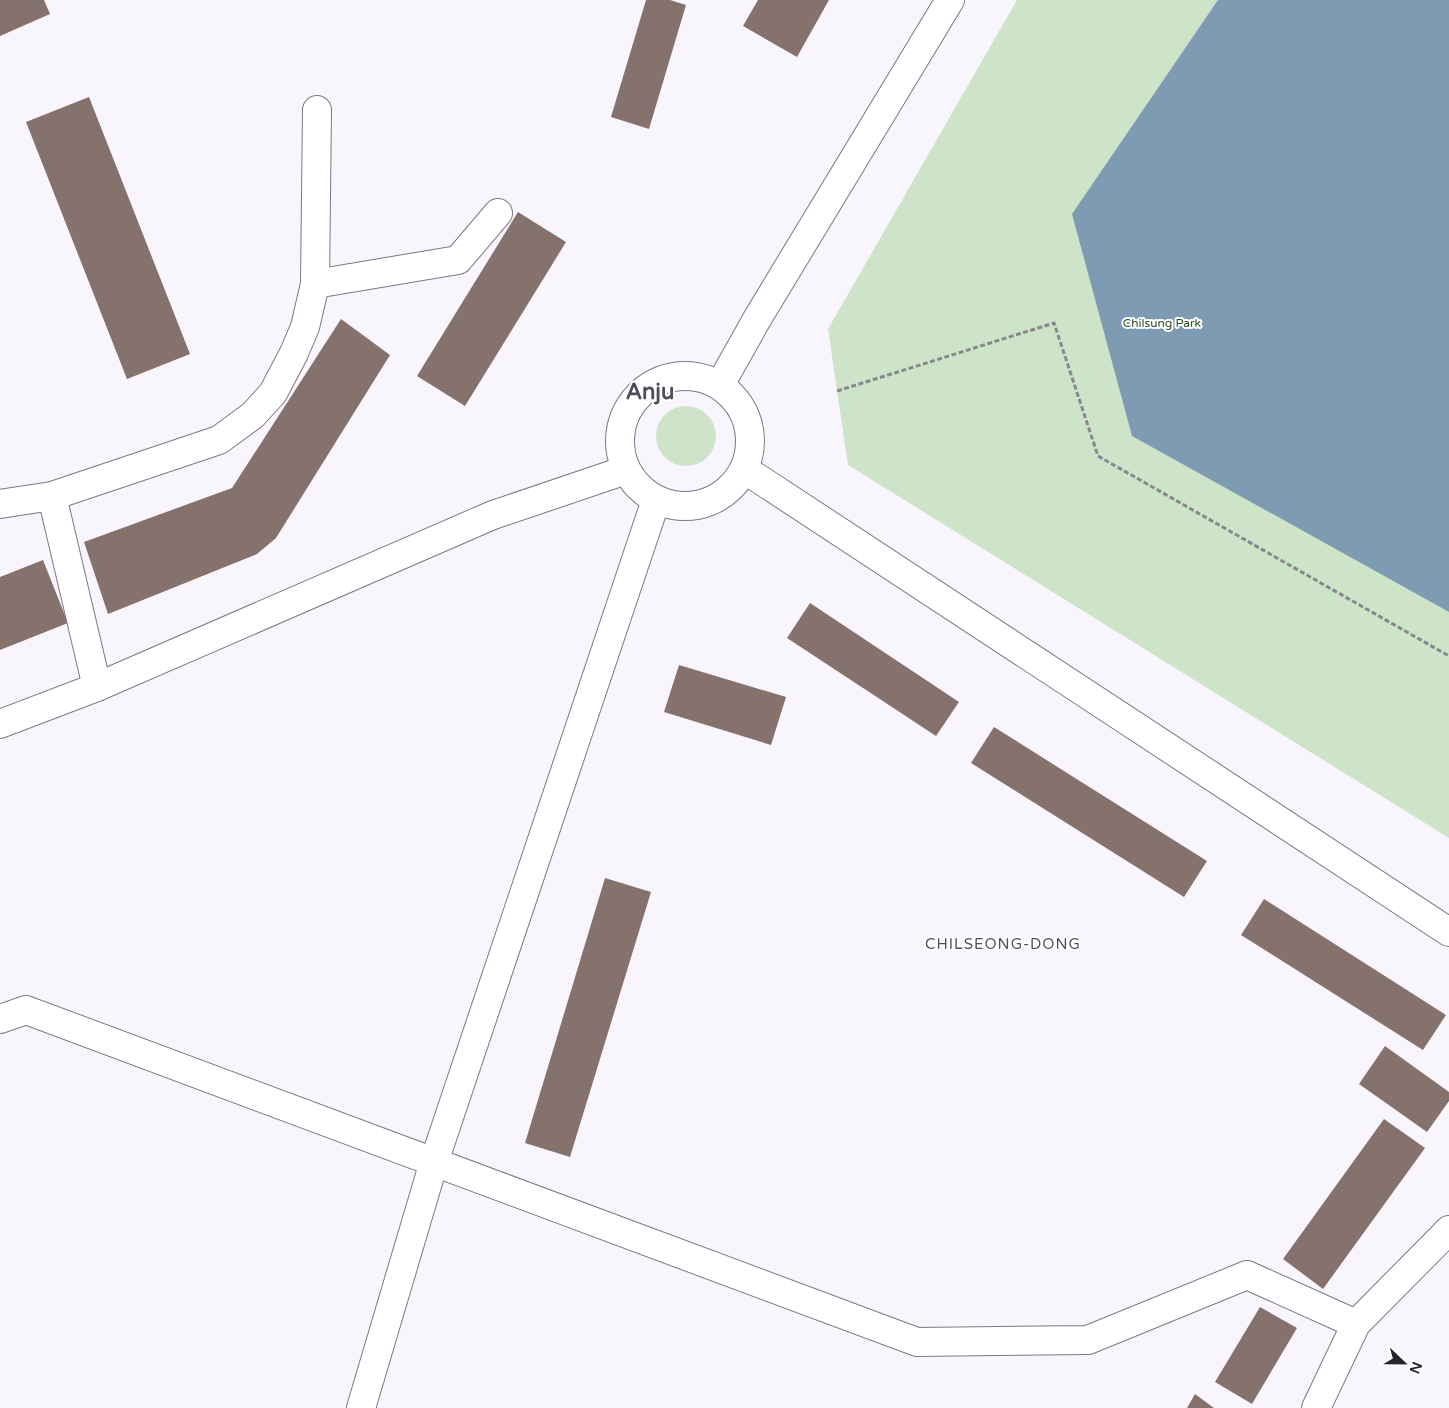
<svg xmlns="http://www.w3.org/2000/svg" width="1449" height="1408" font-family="'Varela Round',sans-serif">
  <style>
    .green { fill: #cde4c9 }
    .water { fill: #7e9bb3 }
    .building { fill: #86726c }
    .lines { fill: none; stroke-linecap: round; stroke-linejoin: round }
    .minor-casing { stroke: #7d7787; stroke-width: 30 }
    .tertiary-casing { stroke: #7d7787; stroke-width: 30 }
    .secondary-casing { stroke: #7d7787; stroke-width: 30 }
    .primary-casing { stroke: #7d7787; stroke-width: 30 }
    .path { stroke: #89868d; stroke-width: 3; stroke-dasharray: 5 2.5; stroke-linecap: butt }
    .minor { stroke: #fff; stroke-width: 28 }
    .tertiary { stroke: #fff; stroke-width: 28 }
    .secondary { stroke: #fff; stroke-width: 28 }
    .primary { stroke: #fff; stroke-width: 28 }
    .labels { text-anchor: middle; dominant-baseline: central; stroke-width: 4; stroke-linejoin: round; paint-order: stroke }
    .park-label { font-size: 12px; fill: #294d24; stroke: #fff }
    .quarter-label { font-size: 15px; letter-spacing: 1px; fill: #534c5c; stroke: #fff }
    .town-label { font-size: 22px; font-weight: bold; fill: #534c5c; stroke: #fff }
  </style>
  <rect width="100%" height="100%" fill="#f8f5fd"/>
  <!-- green -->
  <path class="green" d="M1017 0H1449V838L848 465 828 329Z
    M656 436a30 30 0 1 1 60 0a30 30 0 1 1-60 0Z"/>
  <!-- water -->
  <path class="water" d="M1218 0H1449V612L1132 436 1072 214Z"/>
  <!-- building -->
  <path class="building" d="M0 0H44L50 14 0 36Z
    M646 0H670L686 5 649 129 611 117Z
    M758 0H829L797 57 743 26Z
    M89 97 190 354 127 379 26 122Z
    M518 212 566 242 465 406 417 376Z
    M341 319 390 355 276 538 257 554 108 614 84 542 232 488Z
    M43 560 68 623 0 650V577Z
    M810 603 959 702 936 736 787 638Z
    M679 665 786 697 771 745 664 712Z
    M994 727 1207 861 1184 897 971 763Z
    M605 878 651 892 570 1157 525 1143Z
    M1264 899 1446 1015 1423 1050 1241 935Z
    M1385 1046 1449 1092V1101L1427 1132 1359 1084Z
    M1384 1119 1425 1148 1323 1289 1283 1259Z
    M1260 1307 1297 1328 1252 1404 1215 1382Z
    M1195 1394 1214 1408H1187Z"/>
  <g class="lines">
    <!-- minor casing -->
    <g class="minor-casing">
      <path id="minor" d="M315 284 458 260 498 213
        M52 496 219 440 253 415 273 393 294 353 305 327 315 284 317 110
        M0 504 52 496 97 687
        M0 1019 26 1010 917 1342 1088 1340 1247 1275 1356 1324 1316 1408
        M1356 1324 1449 1230"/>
    </g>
    <!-- tertiary casing -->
    <g class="tertiary-casing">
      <path id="tertiary" d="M720 385 757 319 950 0"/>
    </g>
    <!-- secondary casing -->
    <g class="secondary-casing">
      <path id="secondary" d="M0 724 97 687 493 515 626 470
        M361 1408 434 1162 656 500"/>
    </g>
    <!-- primary casing -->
    <g class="primary-casing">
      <path id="primary" d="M620 441a65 65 0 1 1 130 0a65 65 0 1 1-130 0Z
        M744 469 1449 932"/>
    </g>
    <!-- path -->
    <path class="path" d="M837 391 1054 323 1098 456 1449 656"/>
    <!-- minor -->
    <use href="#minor" class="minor"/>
    <!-- tertiary -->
    <use href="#tertiary" class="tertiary"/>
    <!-- secondary -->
    <use href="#secondary" class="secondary"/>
    <!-- primary -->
    <use href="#primary" class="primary"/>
  </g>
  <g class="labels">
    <!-- park labels -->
    <g class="park-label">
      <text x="1162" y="323">Chilsung Park</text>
    </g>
    <!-- quarter labels -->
    <g class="quarter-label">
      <text x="1003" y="944">CHILSEONG-DONG</text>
    </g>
    <!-- town labels -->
    <g class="town-label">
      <text x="650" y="392">Anju</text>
    </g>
  </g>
  <!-- north arrow -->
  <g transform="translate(1404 1363) rotate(112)" stroke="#ffffff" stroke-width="4" paint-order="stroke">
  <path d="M0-4L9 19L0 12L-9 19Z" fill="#27242b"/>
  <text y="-8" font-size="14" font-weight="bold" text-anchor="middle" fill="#27242b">N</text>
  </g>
</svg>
